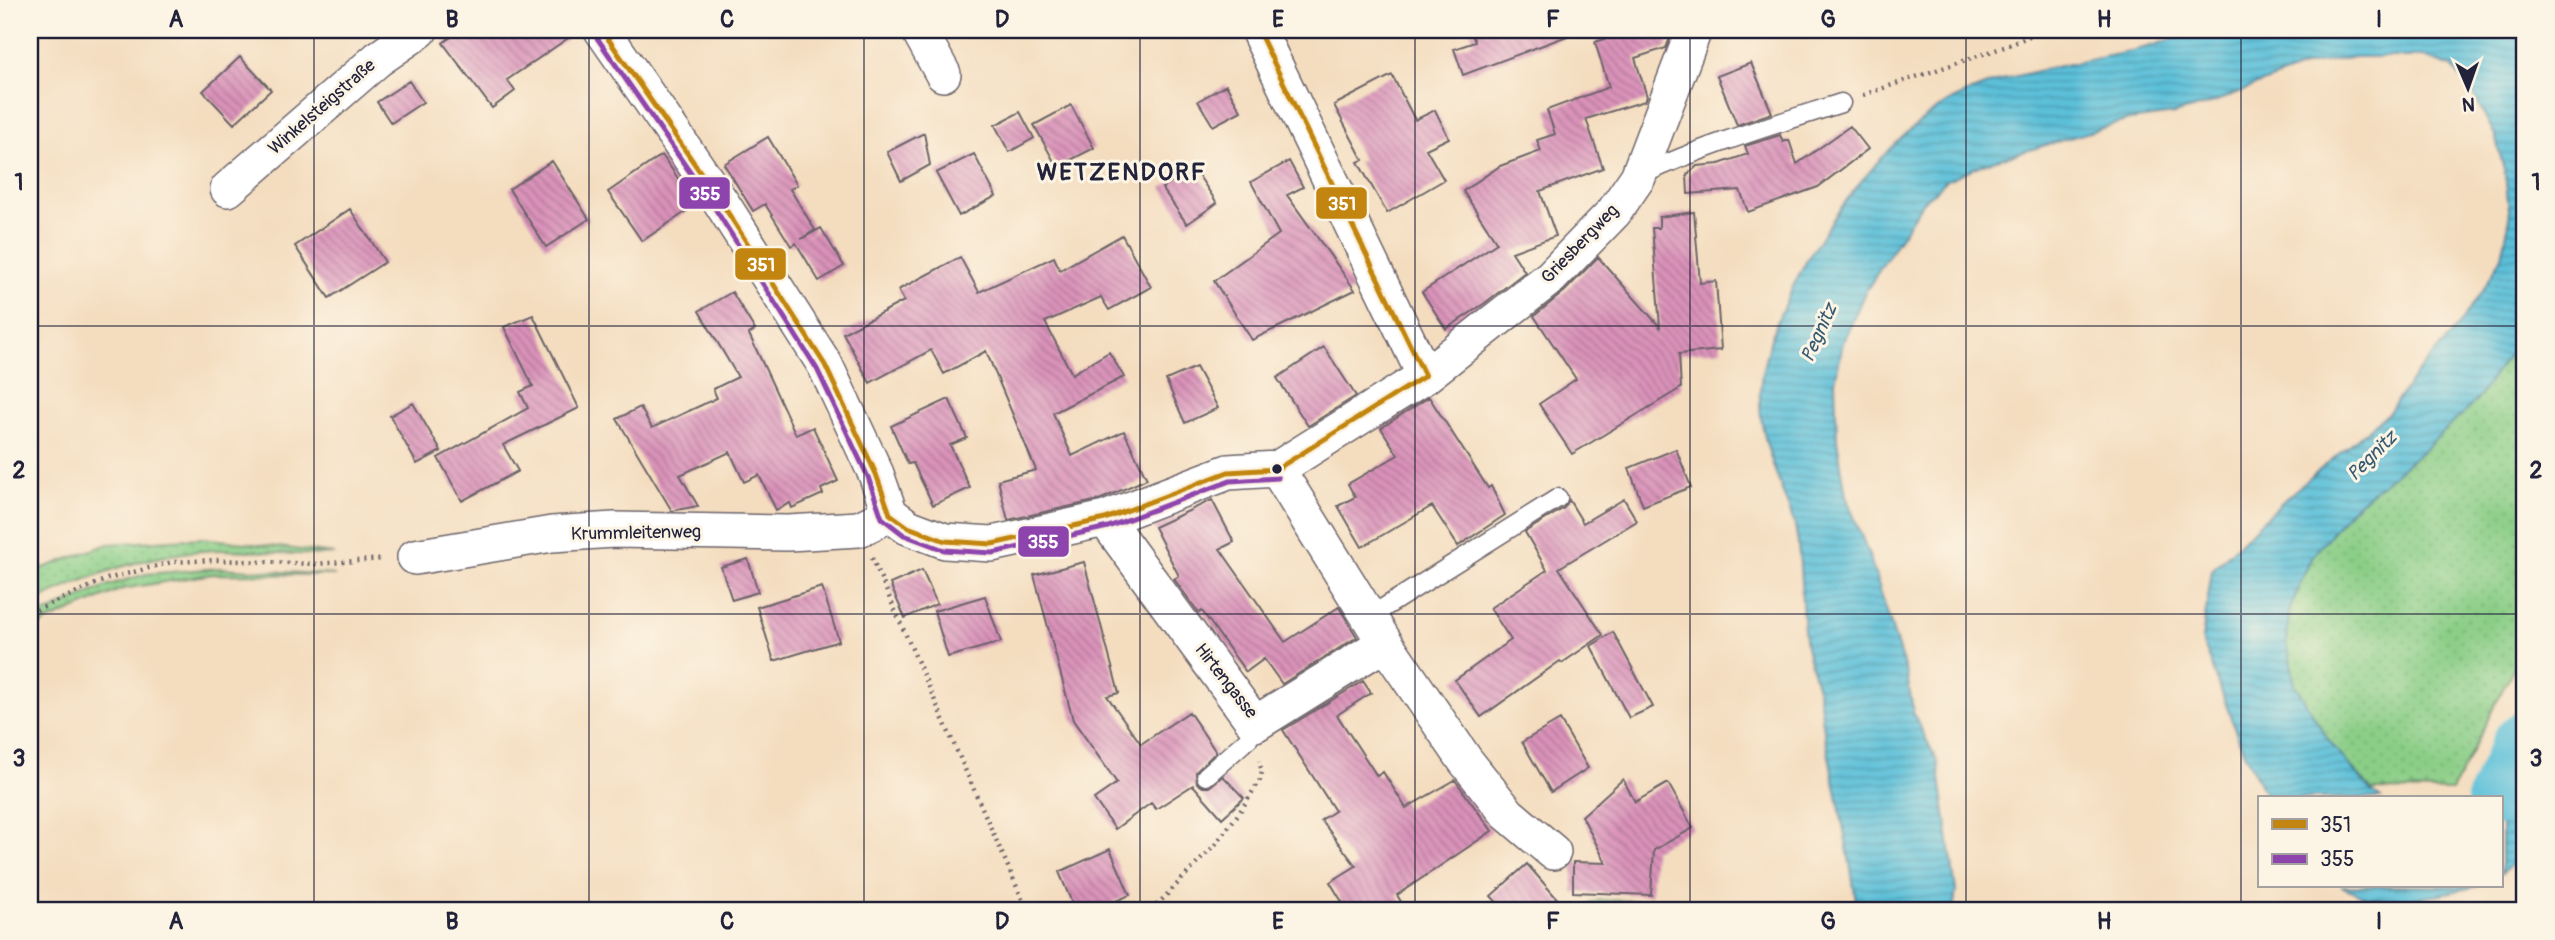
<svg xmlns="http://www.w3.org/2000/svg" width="2555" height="940" font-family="Pangolin,sans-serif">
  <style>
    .grass { fill: url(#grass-dots); stroke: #567861; stroke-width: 2 }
    .water { fill: url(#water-rules); stroke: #3f718a; stroke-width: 2 }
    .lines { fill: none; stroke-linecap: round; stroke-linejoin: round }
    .river { stroke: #5cc0d9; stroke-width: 56 }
    .building { fill: url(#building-back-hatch) }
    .service-casing { stroke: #6c6369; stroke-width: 21 }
    .minor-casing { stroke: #6c6369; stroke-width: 38 }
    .path { stroke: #6c6369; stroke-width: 4.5; stroke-dasharray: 2 5; stroke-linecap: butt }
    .service { stroke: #fff; stroke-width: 18 }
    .minor { stroke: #fff; stroke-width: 35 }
    .bus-1-casing { stroke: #fcf5e5; stroke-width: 10 }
    .bus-2-casing { stroke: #fcf5e5; stroke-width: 10 }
    .bus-1 { stroke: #c2850f; stroke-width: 5 }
    .bus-2 { stroke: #8e44ad; stroke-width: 5 }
    .grid { fill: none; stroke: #22223b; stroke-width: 2; stroke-opacity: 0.55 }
    .bus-dot { fill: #22223b; stroke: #fcf5e5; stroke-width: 2.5 }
    .labels { text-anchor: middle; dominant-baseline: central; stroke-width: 6; stroke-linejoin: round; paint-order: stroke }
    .street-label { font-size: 18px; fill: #22223b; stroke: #fcf5e5 }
    .water-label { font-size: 19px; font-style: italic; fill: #365972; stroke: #fcf5e5 }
    .district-label { font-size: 24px; font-weight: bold; letter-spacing: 2px; fill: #22223b; stroke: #fcf5e5 }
    .line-badge { stroke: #fcf5e5; stroke-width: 2.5 }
    .badge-label { font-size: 19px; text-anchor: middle; font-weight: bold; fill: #fff }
    .neatline { fill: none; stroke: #22223b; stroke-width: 2.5 }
    .grid-label { font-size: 23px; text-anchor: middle; font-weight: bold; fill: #22223b }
  </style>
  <defs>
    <pattern id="grass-dots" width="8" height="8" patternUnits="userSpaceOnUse" patternTransform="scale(1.75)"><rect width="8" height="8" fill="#8ace87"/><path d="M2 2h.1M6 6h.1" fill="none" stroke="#77b175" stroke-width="1.8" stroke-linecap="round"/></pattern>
    <pattern id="water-rules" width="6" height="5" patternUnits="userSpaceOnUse" patternTransform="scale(1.75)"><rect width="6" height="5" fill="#5cc0d9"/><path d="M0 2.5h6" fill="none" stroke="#4c9cb1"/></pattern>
    <pattern id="building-back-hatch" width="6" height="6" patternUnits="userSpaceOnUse" patternTransform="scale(1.75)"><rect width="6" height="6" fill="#da92b9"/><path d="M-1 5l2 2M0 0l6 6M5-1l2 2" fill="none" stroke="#b07798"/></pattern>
  </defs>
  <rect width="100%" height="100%" fill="#fcf5e5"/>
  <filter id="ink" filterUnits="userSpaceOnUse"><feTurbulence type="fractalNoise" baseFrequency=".0143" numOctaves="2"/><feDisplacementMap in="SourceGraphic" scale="14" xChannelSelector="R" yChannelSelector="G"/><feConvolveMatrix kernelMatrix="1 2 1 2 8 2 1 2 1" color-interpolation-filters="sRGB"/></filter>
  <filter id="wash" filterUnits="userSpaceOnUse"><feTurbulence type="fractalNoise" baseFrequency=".00686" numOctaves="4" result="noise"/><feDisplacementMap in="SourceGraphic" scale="28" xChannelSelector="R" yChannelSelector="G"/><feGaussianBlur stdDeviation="1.57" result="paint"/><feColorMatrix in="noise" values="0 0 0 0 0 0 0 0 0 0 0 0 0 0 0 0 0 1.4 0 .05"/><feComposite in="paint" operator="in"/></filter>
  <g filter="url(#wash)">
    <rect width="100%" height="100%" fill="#f4ddbf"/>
    <!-- grass -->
    <path class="grass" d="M2525 327V645L2452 791 2371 790 2329 741 2295 685 2287 643 2289 611 2311 558 2349 511 2427 447 2515 346Z
      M204 538 334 554C294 557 255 549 215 550 149 553 89 575 30 604V573L108 544Z
      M219 568 335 575 213 574 122 589 48 621 30 632V620L106 586 146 574Z
      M1598 900 1642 901 1663 910H1581Z"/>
    <!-- water -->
    <path class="water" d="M2195 30H2515L2525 38V327L2515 346 2475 402 2427 447 2349 511 2311 558 2289 611 2287 643 2295 685 2329 741 2370 790 2381 798H2267L2242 748 2202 639 2212 570 2286 498 2389 412 2417 373 2452 334 2487 284 2502 256 2510 218 2505 174 2495 135 2474 95 2452 67 2424 57H2355L2311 64 2206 105 2174 114 2129 120 1983 164 1947 180 1922 203 1864 294 1843 343 1835 381 1837 440 1846 496 1870 558 1907 676 1914 715 1938 763 1956 891 1953 910H1857C1850 851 1836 794 1825 735 1822 720 1821 705 1818 690 1815 675 1809 661 1806 646 1800 608 1803 569 1796 531 1794 518 1787 506 1783 493 1772 463 1758 426 1760 393 1765 301 1862 158 1939 108 2013 61 2116 66 2195 30Z
      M2525 735V838L2521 856 2501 874V798H2495C2509 780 2512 755 2525 735Z
      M2341 886H2480L2397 903 2361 895Z"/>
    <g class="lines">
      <!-- river -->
      <path class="river" d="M2495 798 2520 743 2525 739"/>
    </g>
    <g id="blocks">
      <!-- building -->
      <path class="building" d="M460 30H580L507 80 515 91 492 108 443 43Z
        M1470 30H1577L1578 32 1463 75 1454 49 1475 42Z
        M1634 30H1673L1666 48 1635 58 1647 97 1645 101 1586 119 1603 168 1540 191 1556 236 1512 252 1525 272 1485 303 1446 329 1422 292 1497 243 1463 191 1500 166 1541 151 1537 140 1555 134 1547 110 1609 87 1595 42Z
        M240 57 271 90 234 124 203 91Z
        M1751 63 1772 113 1737 125 1717 76Z
        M1392 75 1415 120 1435 110 1449 138 1426 149 1444 180 1387 213 1358 162 1363 160 1334 105Z
        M409 81 423 102 391 123 377 102Z
        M1226 85 1241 111 1213 126 1198 101Z
        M1071 105 1094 148 1057 167 1034 125Z
        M1020 112 1034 138 1009 152 995 125Z
        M1850 126 1868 149 1818 187 1748 212 1740 190 1688 194 1687 175 1697 166 1719 164 1748 154 1745 146 1780 135 1783 142 1789 140 1797 164Z
        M924 133 930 165 901 181 887 152Z
        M768 137 797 185 790 189 815 230 801 239 821 228 844 266 819 281 796 243 791 246 765 204 753 211 724 164Z
        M974 154 996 196 959 216 936 173Z
        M662 155 696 205 642 241 608 192Z
        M552 161 589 219 546 247 509 189Z
        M1289 161 1303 187 1287 195 1355 290 1252 340 1214 281 1279 234 1251 182Z
        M1193 167 1217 203 1187 224 1162 188Z
        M350 209 385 262 329 298 295 246Z
        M1694 212 1700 283 1716 281 1721 350 1679 354 1681 388 1572 454 1539 404 1576 379 1534 316 1565 291 1598 257 1660 327 1652 228H1659V217Z
        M1122 235 1151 287 1109 310 1101 297 1045 322 1072 374 1109 352 1124 377 1053 413 1072 456 1124 431 1147 479 1099 500 1008 520 998 480 1036 470 986 351 944 374 931 350 870 383 843 333 904 301 898 290 960 257 979 292 1054 257 1060 270Z
        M732 292 755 330 749 334 796 435 813 427 838 481 821 489 823 494 792 508 790 503 776 510 759 475 744 482 730 452 680 475 698 506 672 511 617 419 640 407 652 428 717 398 713 389 738 377 699 311Z
        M533 315 579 408 503 445 518 471 462 501 438 458 528 408 520 392 533 386 504 327Z
        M1324 347 1356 396 1308 426 1277 378Z
        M1196 367 1218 408 1185 423 1166 380Z
        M1429 397 1488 488 1491 486 1505 515 1458 546 1432 506 1362 547 1338 506 1355 497 1348 484 1398 455 1381 428Z
        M949 399 967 438 950 445 970 488 933 505 913 463 908 464 891 426Z
        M413 403 441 451 417 464 390 416Z
        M1676 449 1691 487 1643 506 1629 468Z
        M1624 499 1637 521 1559 568 1603 635 1562 663 1560 661 1481 717 1455 680 1511 640 1490 608 1547 570 1525 532 1564 508 1569 500 1583 523Z
        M1212 500 1234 542 1220 549 1285 642 1339 607 1357 637 1282 684 1264 659 1246 672 1202 611 1199 613 1174 579 1179 576 1154 527Z
        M748 559 758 592 732 600 721 567Z
        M1084 562 1119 693 1107 696 1141 744 1189 712 1216 752 1196 772 1197 783 1203 787H1209L1223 776 1244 798 1222 818 1193 785 1156 809 1151 803 1115 829 1094 799 1117 783 1073 720 1034 575Z
        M922 570 937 604 905 618 890 584Z
        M822 587 839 641 774 661 757 607Z
        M985 596 1001 642 948 657 934 611Z
        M1613 632 1653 707 1629 718 1591 646Z
        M1363 681 1371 693 1337 715 1377 776 1383 772 1406 808 1455 780 1492 831 1397 895 1406 910H1347L1330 882 1356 866 1321 820 1335 811 1283 730Z
        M1560 720 1588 768 1551 792 1522 742Z
        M1623 779 1635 802 1668 783 1693 828 1654 850 1651 895 1573 892V862L1606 863 1582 816Z
        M1110 849 1130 895 1095 910H1075L1059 872Z
        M1527 864 1567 910H1504L1491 896Z"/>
    </g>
  </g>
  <g filter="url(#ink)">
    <use href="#blocks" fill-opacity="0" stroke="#6c6369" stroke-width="2"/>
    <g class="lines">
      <!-- service casing -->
      <g class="service-casing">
        <path id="service" d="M1641 175C1706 145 1773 125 1841 103
          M1369 617 1558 498
          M1206 776 1249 738 1255 724"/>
      </g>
      <!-- minor casing -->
      <g class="minor-casing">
        <path id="minor" d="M602 30 721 202 825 365 876 474 890 514
          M919 30 943 74
          M1258 30 1425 376
          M228 189 378 59 420 30
          M1277 469 1385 643 1465 760 1508 814 1553 852
          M890 514 908 527 945 541 992 544 1105 519 1228 472 1277 469 1425 376 1551 277 1614 212 1638 177 1694 30
          M1105 519 1255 724 1385 643
          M415 557 552 534 614 530 788 533 859 529 890 514"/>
      </g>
      <!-- path -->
      <path class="path" d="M1863 95 2007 46 2043 30
        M872 558 1027 910
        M30 613 107 579 172 562 216 560 316 564 383 559
        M1152 910 1215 845 1239 813 1260 780 1262 772 1259 761"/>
      <!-- service -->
      <use href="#service" class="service"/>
      <!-- minor -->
      <use href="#minor" class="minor"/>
      <!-- bus-1 casing -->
      <g class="bus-1-casing">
        <path id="bus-1" d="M602 30 721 202 825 365 876 474 890 514
          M1258 30 1425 376
          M890 514 908 527 945 541 992 544 1105 519 1228 472 1277 469 1425 376"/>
      </g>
      <!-- bus-2 casing -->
      <g class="bus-2-casing">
        <path id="bus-2" d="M595 35 714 207 817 369 868 477 882 518 904 535 944 550 993 553 1108 527 1230 481 1278 478"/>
      </g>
      <!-- bus-1 -->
      <use href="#bus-1" class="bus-1"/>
      <!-- bus-2 -->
      <use href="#bus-2" class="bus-2"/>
    </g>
  </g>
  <!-- grid -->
  <path class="grid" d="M314 30V910M589 30V910M864 30V910M1140 30V910M1415 30V910M1690 30V910M1966 30V910M2241 30V910M30 326H2525M30 614H2525"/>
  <!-- markers -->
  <circle class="bus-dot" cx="1277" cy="469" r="6"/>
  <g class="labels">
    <!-- street labels -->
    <g class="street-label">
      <text transform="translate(322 107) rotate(-41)">Winkelsteigstraße</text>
      <text transform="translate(1580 244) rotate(-46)">Griesbergweg</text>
      <text transform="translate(636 533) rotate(-1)">Krummleitenweg</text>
      <text transform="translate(1226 681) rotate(52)">Hirtengasse</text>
    </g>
    <!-- water labels -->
    <g class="water-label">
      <text transform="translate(1819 333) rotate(-66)">Pegnitz</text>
      <text transform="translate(2372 456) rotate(-45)">Pegnitz</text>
    </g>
    <!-- district labels -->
    <g class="district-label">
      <text x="1122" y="172">WETZENDORF</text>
    </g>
  </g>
  <g class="line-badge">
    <rect x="678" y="176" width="53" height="34" rx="7" fill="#8e44ad"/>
    <rect x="1315" y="186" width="53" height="34" rx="7" fill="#c2850f"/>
    <rect x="734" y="247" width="53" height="34" rx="7" fill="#c2850f"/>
    <rect x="1017" y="525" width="53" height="33" rx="7" fill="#8e44ad"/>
  </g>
  <g class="badge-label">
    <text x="705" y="200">355</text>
    <text x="1342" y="210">351</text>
    <text x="761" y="271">351</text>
    <text x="1043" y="548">355</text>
  </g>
  <!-- margin -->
  <rect width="2555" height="940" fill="none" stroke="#fcf5e5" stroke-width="77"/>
  <!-- legend -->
  <rect x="2258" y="796" width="245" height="91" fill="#fcf5e5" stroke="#a5a1a1" stroke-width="2"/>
  <rect x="2272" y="819" width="35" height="10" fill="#c2850f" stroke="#a5a1a1" stroke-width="2"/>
  <text x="2320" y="832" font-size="21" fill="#22223b">351</text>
  <rect x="2272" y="854" width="35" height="10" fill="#8e44ad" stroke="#a5a1a1" stroke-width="2"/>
  <text x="2320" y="866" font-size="21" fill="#22223b">355</text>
  <!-- north arrow -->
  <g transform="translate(2468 88) rotate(178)" stroke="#fcf5e5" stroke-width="5" paint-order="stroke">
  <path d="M0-5L12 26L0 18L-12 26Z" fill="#22223b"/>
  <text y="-10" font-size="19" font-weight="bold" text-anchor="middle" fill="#22223b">N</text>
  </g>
  <rect x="38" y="38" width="2478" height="864" class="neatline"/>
  <g class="grid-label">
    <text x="176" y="27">A</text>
    <text x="452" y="27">B</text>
    <text x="727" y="27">C</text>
    <text x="1002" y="27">D</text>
    <text x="1278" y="27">E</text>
    <text x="1553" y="27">F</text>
    <text x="1828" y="27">G</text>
    <text x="2104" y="27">H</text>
    <text x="2379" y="27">I</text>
    <text x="19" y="190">1</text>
    <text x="2536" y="190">1</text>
    <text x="19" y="478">2</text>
    <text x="2536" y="478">2</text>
    <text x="19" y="766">3</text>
    <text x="2536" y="766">3</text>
    <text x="176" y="929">A</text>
    <text x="452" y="929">B</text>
    <text x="727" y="929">C</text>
    <text x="1002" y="929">D</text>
    <text x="1278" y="929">E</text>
    <text x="1553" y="929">F</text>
    <text x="1828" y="929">G</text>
    <text x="2104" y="929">H</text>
    <text x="2379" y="929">I</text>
  </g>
</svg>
